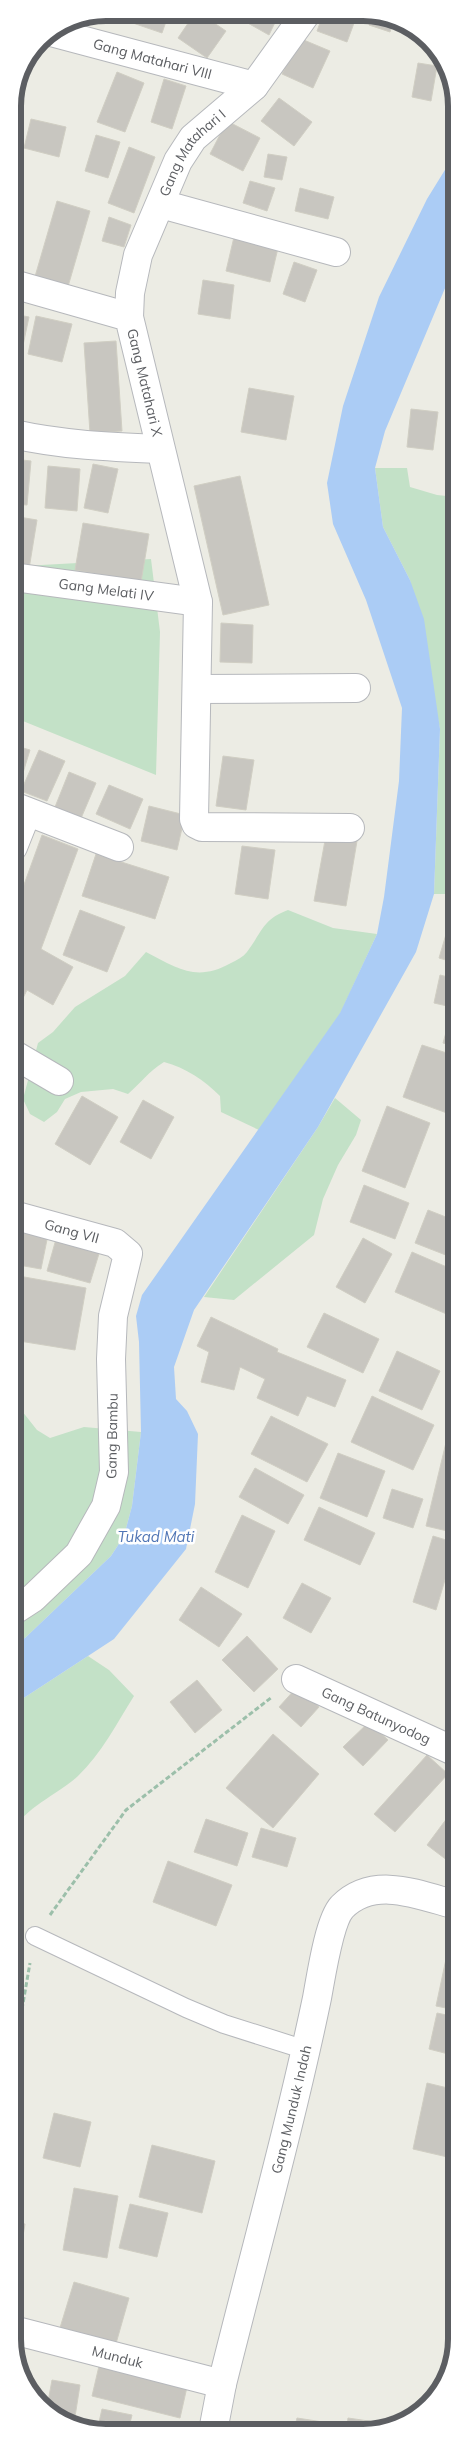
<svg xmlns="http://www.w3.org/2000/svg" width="469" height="2445" font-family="Mulish,sans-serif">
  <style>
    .green { fill: #c3e1c7 }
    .water { fill: #abccf5 }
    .building { fill: #c8c6c0; stroke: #d0cec3 }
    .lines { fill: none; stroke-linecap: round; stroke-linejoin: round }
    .service-casing { stroke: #b6b8bc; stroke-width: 20 }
    .minor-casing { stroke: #b6b8bc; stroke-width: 30 }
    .path { stroke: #9cbfaa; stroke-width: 3; stroke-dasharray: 5 2.5; stroke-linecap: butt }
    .service { stroke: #fff; stroke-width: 18 }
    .minor { stroke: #fff; stroke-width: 28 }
    .labels { text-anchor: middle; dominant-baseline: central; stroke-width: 5; stroke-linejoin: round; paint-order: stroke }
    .street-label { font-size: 14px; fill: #5c5e62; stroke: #fff }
    .water-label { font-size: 15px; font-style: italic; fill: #5176b5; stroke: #fff }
    .rim { fill: none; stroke: #5c5e62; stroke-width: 6 }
  </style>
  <rect width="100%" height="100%" fill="#ecece4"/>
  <!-- green -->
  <path class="green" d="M375 468H407L410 487 437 495 456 497V894H434L440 729 410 580 383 527Z
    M151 559 160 632 156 775 13 717V563L23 566Z
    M288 910 333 928 377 934 340 1014 259 1130 221 1112 220 1096C204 1080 186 1068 164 1062 148 1072 142 1082 128 1094L113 1089 81 1092 65 1099 57 1112 44 1122 30 1114 23 1099 38 1043 53 1032 75 1007 125 976 146 952C178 969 197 982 231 963 237 960 243 957 247 952 262 932 263 919 288 910Z
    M335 1098 361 1120 356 1135 338 1165 323 1199 314 1235 234 1300 204 1297 318 1127Z
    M13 1404 18 1406 37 1430 50 1438 84 1427 141 1432 132 1506 124 1536 111 1556 25 1638 13 1644Z
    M88 1656 109 1670 134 1696C117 1723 101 1754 78 1776 60 1793 24 1808 13 1831V1705Z"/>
  <!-- water -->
  <path class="water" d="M456 152V262L385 431 375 468 383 527 410 580 424 619 440 729 434 894 416 952 318 1127 194 1310 174 1367 176 1399 187 1411 198 1434 195 1504 186 1549 114 1639 13 1705V1644L25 1638 111 1556 124 1536 132 1506 141 1432 139 1342 136 1316 142 1295 340 1013 377 934 384 897 399 781 402 708 366 600 333 524 327 483 343 406 379 297 427 199Z"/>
  <!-- building -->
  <path class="building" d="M133 13H169L162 33 130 22Z
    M195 13 201 14 226 31 207 58 178 38Z
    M250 14H279L269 35 246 22Z
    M323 15H357L347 42 317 31Z
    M372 15 387 16 394 20 390 32 369 25Z
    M299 38 330 51 313 88 282 74Z
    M30 63 23 101 13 99Z
    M418 63 437 66 431 101 412 97Z
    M117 72 144 83 125 132 97 122Z
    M164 79 186 86 172 129 151 122Z
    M279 98 312 122 294 146 261 121Z
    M31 119 66 127 59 157 24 148Z
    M227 121 260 138 243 171 210 154Z
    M96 135 120 142 108 178 85 171Z
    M129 147 155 157 134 213 108 203Z
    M268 154 287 157 282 180 264 177Z
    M250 181 275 188 267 211 243 203Z
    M300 188 334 197 328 219 295 211Z
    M57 201 90 211 67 290 34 280Z
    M109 217 131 225 124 247 102 241Z
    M234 237 278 248 270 282 226 271Z
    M294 262 317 270 305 302 283 294Z
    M203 280 234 285 230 319 198 314Z
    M13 314 29 317 22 350 13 349Z
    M36 316 72 324 62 362 28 354Z
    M116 341 122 431 90 433 84 343Z
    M456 386V409L450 408Z
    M249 388 294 396 286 440 241 432Z
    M411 409 438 412 433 450 407 447Z
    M13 459 31 461 27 505 13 504Z
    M93 464 118 469 108 513 84 508Z
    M48 466 80 469 77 511 45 508Z
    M240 476 269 605 223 615 194 486Z
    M13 516 37 520 29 569 13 566Z
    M83 523 149 534 141 582 75 570Z
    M221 623 253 625 252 663 220 662Z
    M13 745 30 750 19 786 13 784Z
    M39 750 65 761 47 801 21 791Z
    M223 756 254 760 246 810 216 806Z
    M69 772 96 783 79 823 53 812Z
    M109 785 143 799 130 829 96 814Z
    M149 806 185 815 177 850 141 841Z
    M42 835 78 849 41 949 73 967 53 1005 27 990 23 998 13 995V915Z
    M326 835 357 841 346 906 314 901Z
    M242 846 275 850 268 899 235 894Z
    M96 854 169 877 155 919 82 896Z
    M455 904H456V963L439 958Z
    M80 910 125 927 107 972 63 955Z
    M440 975 456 979V1008L434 1003Z
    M451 1015 456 1017V1047L443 1043Z
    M422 1045 456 1056V1088L447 1113 403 1097Z
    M82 1096 118 1117 90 1165 55 1144Z
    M143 1100 174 1117 151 1159 120 1142Z
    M387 1106 430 1123 405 1188 362 1171Z
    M13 1135 21 1137 14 1173H13Z
    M364 1185 409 1203 395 1239 350 1222Z
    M428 1210 456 1221V1259L415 1243Z
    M13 1218 50 1225 41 1269 13 1264Z
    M58 1232 102 1244 90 1283 47 1271Z
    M363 1238 392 1254 365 1303 336 1287Z
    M412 1252 456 1271V1318L395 1292Z
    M13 1275 86 1288 75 1350 13 1340Z
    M324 1313 379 1339 363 1373 307 1347Z
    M211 1317 278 1349 277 1352 346 1380 335 1407 307 1396 298 1416 257 1398 265 1379 240 1367 234 1390 201 1382 209 1352 197 1346Z
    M397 1351 440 1371 422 1410 379 1391Z
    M372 1396 434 1425 413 1470 351 1442Z
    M271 1416 328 1444 307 1482 251 1454Z
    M449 1430 456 1432V1533L426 1526Z
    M338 1453 385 1471 367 1517 320 1498Z
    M255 1468 304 1495 288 1524 239 1497Z
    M392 1489 423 1499 413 1528 383 1518Z
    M319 1507 375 1533 360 1565 304 1540Z
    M242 1515 275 1531 248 1588 215 1572Z
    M433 1536 456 1543 436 1610 413 1602Z
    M302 1583 331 1598 311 1633 283 1618Z
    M201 1587 242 1614 219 1647 179 1620Z
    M456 1588V1613L449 1611Z
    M247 1636 278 1669 254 1692 222 1660Z
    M197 1680 222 1710 195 1733 170 1702Z
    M297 1687 319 1707 301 1727 279 1707Z
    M369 1722 388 1740 363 1766 343 1747Z
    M273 1734 319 1774 273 1828 226 1788Z
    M427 1755 448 1774 395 1832 374 1814Z
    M456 1806V1867L427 1845Z
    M206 1819 248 1833 237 1866 194 1852Z
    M261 1828 296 1838 287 1867 252 1857Z
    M168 1861 232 1885 216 1926 153 1902Z
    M446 1959 456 1962V2010L436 2006Z
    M437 2013 456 2017V2056L429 2049Z
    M427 2083 456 2090V2159L413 2149Z
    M54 2113 91 2122 80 2167 43 2158Z
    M152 2145 215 2161 202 2213 139 2197Z
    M74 2188 118 2196 107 2258 63 2250Z
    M130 2204 168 2213 157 2257 119 2248Z
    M13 2222 25 2224 17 2271 13 2270Z
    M74 2282 129 2298 115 2347 59 2331Z
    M99 2366 187 2387 180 2418 92 2396Z
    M52 2380 80 2385 74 2423 47 2407Z
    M102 2409 132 2415 128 2431H97Z
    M297 2418 336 2424 335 2432 294 2431Z
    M348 2418 389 2424 374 2432H346Z"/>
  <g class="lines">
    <!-- service casing -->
    <g class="service-casing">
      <path id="service" d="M35 1936 186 2008 224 2024 306 2050"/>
    </g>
    <!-- minor casing -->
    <g class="minor-casing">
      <g id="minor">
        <path id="s1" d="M51 32 254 86"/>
        <path d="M161 204 336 252"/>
        <path id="s2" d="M13 284 129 317 198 602 194 819 196 824 202 827 350 828"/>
        <path id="s3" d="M129 317 130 293 138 255 178 161 193 138 254 86 305 15"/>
        <path d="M13 434C62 445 110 447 160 449"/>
        <path id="s4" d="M13 577 198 602"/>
        <path d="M197 689 356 688"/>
        <path d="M13 806 119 847"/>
        <path d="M13 847 27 812"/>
        <path d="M13 1054 59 1081"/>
        <path id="s5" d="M13 1215 115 1243 128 1254 113 1316 111 1359 114 1472 106 1506 79 1554 33 1598 13 1611"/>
        <path id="s6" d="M296 1679 456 1752"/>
        <path id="s7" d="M13 2330 222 2384"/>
        <path id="s8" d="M213 2431 222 2384C254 2255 290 2127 317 1998 321 1977 329 1921 342 1907 374 1875 419 1895 456 1905"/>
      </g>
    </g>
    <!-- path -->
    <path class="path" d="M50 1915 126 1810 272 1697
      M13 2061 30 1963"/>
    <!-- service -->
    <use href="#service" class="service"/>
    <!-- minor -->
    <use href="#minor" class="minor"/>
  </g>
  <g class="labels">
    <!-- street labels -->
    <g class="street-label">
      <text stroke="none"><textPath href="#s1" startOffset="105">Gang Matahari VIII</textPath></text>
      <text stroke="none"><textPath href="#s3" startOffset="180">Gang Matahari I</textPath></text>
      <text stroke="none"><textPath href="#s2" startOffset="188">Gang Matahari X</textPath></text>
      <text stroke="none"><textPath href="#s4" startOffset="94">Gang Melati IV</textPath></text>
      <text stroke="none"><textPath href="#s5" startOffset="61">Gang VII</textPath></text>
      <text transform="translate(112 1436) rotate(-89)">Gang Bambu</text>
      <text stroke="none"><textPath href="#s6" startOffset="88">Gang Batunyodog</textPath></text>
      <text stroke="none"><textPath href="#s8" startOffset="331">Gang Munduk Indah</textPath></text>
      <text stroke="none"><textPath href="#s7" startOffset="108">Munduk</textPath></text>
    </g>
    <!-- water labels -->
    <g class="water-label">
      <text x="156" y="1536">Tukad Mati</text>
    </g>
  </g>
  <!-- crop -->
  <path d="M0 0H469V2445H0ZM106 21H363A85 85 0 0 1 448 106V2339A85 85 0 0 1 363 2424H106A85 85 0 0 1 21 2339V106A85 85 0 0 1 106 21Z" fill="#fff" fill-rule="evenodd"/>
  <path class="rim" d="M106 21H363A85 85 0 0 1 448 106V2339A85 85 0 0 1 363 2424H106A85 85 0 0 1 21 2339V106A85 85 0 0 1 106 21Z"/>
</svg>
